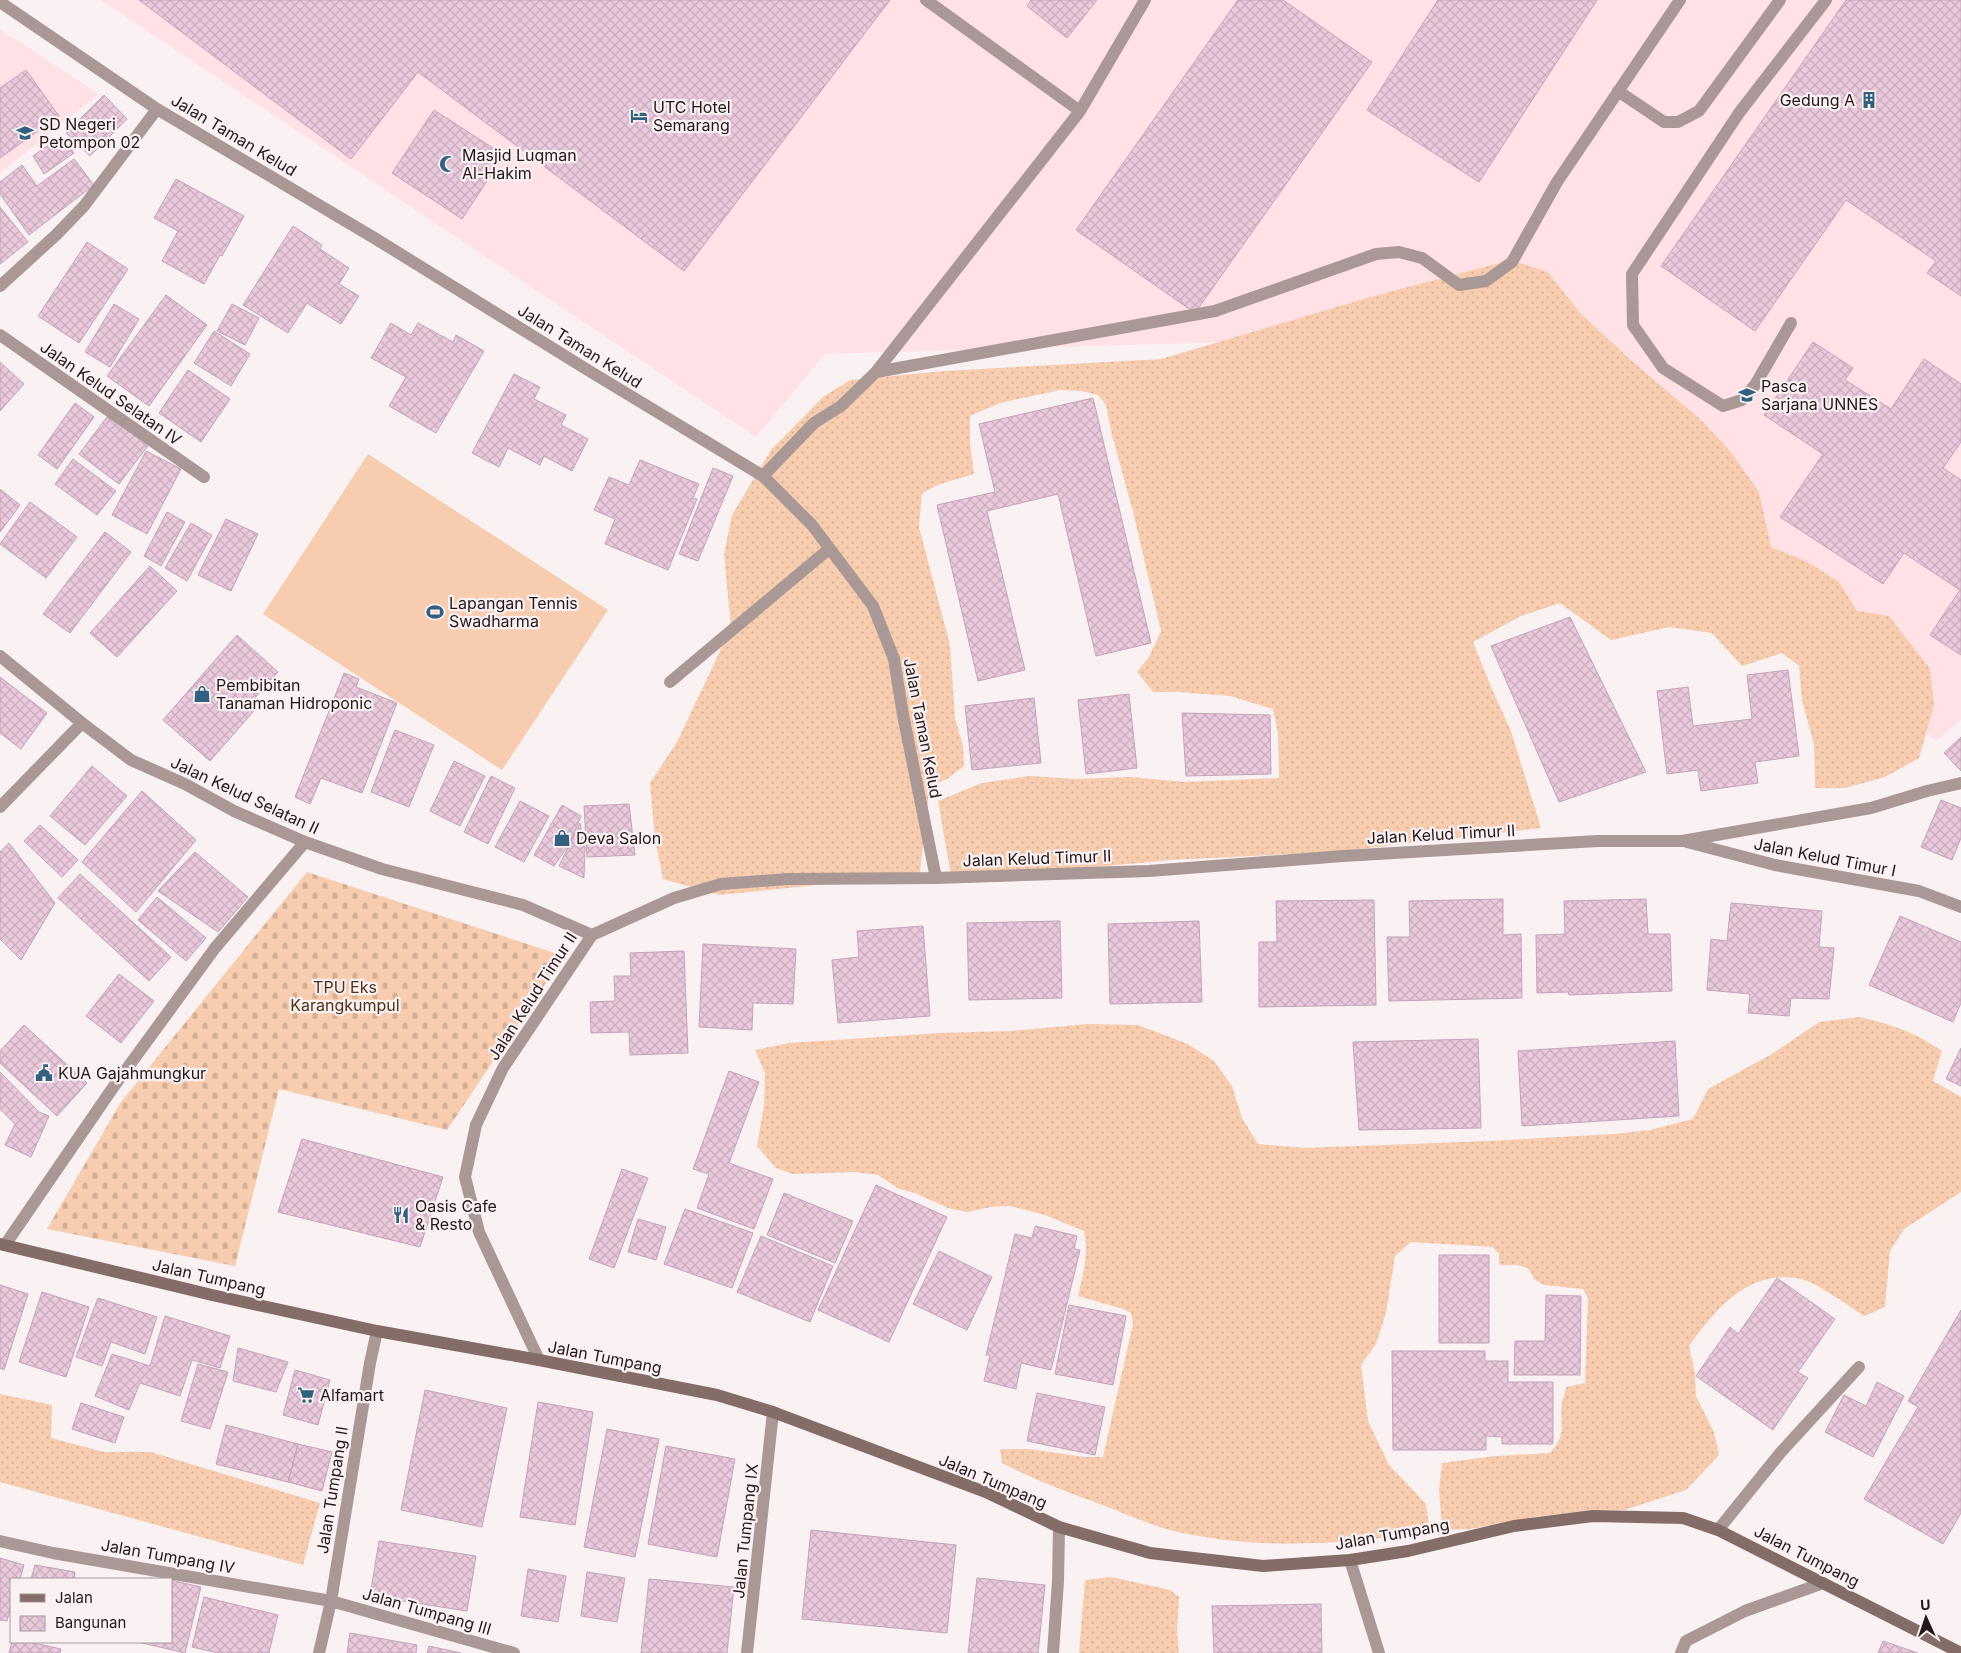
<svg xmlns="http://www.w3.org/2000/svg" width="1961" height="1653" font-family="Inter,sans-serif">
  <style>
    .built { fill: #ffe1e6 }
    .grass { fill: url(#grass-dots) }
    .cemetery { fill: url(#cemetery-stones) }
    .garden { fill: #f8cdaf }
    .building { fill: url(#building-cross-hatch); stroke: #c4a4b8 }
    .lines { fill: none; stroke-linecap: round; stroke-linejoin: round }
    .lane { stroke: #a99895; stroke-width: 12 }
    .street { stroke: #a99895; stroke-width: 12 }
    .secondary { stroke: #846d68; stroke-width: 12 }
    .labels { text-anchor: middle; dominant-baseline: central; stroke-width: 4.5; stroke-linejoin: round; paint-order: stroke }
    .poi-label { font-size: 16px; fill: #241719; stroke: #faf1f3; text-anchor: start }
    .street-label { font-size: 16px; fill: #241719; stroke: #faf1f3 }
    .park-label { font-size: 16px; fill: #503017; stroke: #faf1f3 }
  </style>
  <defs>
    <pattern id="grass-dots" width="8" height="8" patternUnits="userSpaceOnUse" patternTransform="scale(1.25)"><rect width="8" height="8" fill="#f8cdaf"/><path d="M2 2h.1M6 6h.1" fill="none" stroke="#d4af96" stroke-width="1.8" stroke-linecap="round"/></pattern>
    <pattern id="cemetery-stones" width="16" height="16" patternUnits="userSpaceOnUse" patternTransform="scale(1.25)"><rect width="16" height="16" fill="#f8cdaf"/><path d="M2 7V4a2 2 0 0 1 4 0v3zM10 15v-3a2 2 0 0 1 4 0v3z" fill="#d4af96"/></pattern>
    <pattern id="building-cross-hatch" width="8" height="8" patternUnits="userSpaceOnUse" patternTransform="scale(1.25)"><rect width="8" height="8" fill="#eac9dd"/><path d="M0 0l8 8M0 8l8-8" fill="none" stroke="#c9acbd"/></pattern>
  </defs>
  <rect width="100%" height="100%" fill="#faf1f3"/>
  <!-- built -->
  <path class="built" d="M101 0H1961V720L1936 741 1463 335 825 354 756 437Z
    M0 29 99 94 0 173Z"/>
  <!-- grass -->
  <path class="grass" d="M1511 260 1548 272 1579 312 1633 362 1700 419 1730 451 1759 492 1771 547 1808 562 1839 582 1857 611 1889 616 1930 669 1934 705 1919 758 1885 777 1845 788H1815L1814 745 1802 700 1799 666 1782 653 1742 666 1712 633 1669 627 1611 640 1560 603 1521 616 1473 642 1492 689 1511 731 1541 828 1334 852 1170 860 952 881 938 801 982 783 1030 776 1077 779 1131 777 1185 782 1279 778 1278 733 1273 709 1230 696 1179 692H1153L1137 672 1149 657 1161 631 1133 512 1112 435 1106 405 1098 395 1081 391 1060 390 1000 403 970 416V443L974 474 940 484 922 493 919 527 950 645 955 718 963 746 964 766 947 779 930 786 919 880 826 884 720 895 663 879 655 839 650 783 677 742 731 628 724 554 732 515 771 450 823 397 850 380 945 371 1161 359 1374 296Z
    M1860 1017C1892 1025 1915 1032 1942 1051L1933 1081 1961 1097V1192L1904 1229 1890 1251 1885 1307 1864 1316C1849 1306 1817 1283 1801 1279 1749 1268 1716 1309 1689 1346L1695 1374 1696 1396 1714 1432 1719 1455 1686 1490 1624 1510 1587 1511 1534 1517 1470 1529 1442 1530 1439 1489 1442 1463 1495 1456 1550 1453C1568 1433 1559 1426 1562 1403 1563 1398 1565 1393 1566 1387L1585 1383 1588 1298 1583 1289 1544 1285 1535 1280 1528 1268 1517 1265H1499V1254L1493 1247 1411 1242 1395 1256 1386 1313 1376 1344 1361 1365 1368 1421 1389 1465 1426 1504 1430 1532C1344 1544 1260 1551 1174 1531 1149 1525 1124 1513 1100 1504 1066 1492 1033 1479 1002 1463L1000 1449H1029L1084 1457H1103L1133 1324 1131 1313 1123 1309 1078 1296C1083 1274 1089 1253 1084 1231L1045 1215 1010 1206 991 1207 967 1212 948 1208 915 1193 899 1189 878 1175 855 1172 793 1174 776 1168 757 1146 764 1105 765 1073 755 1050 789 1043 940 1033 1011 1031 1088 1024 1138 1025 1188 1044 1214 1061 1232 1086 1242 1118 1258 1144 1305 1148 1489 1141 1613 1134 1650 1130 1693 1119 1708 1089 1772 1054 1819 1022Z
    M0 1394 52 1405 51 1438 104 1452H151L320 1503 303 1565 0 1482Z
    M1111 1577 1170 1590 1179 1597 1177 1631 1179 1653H1079L1085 1580Z"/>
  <!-- cemetery -->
  <path class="cemetery" d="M307 872 564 956 447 1130 279 1089 235 1266 47 1229 121 1102Z"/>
  <!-- garden -->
  <path class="garden" d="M368 454 608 610 502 770 263 614Z"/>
  <!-- building -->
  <path class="building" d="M139 0H890L684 271 418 72 351 159Z
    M1031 0H1097L1067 38 1027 6Z
    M1238 0H1283L1372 62 1195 313 1076 230Z
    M1438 0H1597L1479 182 1367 110Z
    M1846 0H1961V296L1927 273 1936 261 1846 200 1755 331 1661 266Z
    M26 70 59 116 0 158V88Z
    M104 95 127 119 90 156 66 133Z
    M434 110 504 155 462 219 392 173Z
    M61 136 74 153 44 174 33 156Z
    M74 159 94 185 29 235 0 194V182L22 165 37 186Z
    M176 179 244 216 222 256 220 255 204 284 162 261 178 231 154 218Z
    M0 207 28 242 0 264Z
    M293 226 322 245 320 249 349 268 339 284 359 296 341 324 307 303 288 333 243 305Z
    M87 242 128 269 79 343 38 316Z
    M166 295 207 325 149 406 107 376Z
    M114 304 139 319 110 367 85 352Z
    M232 304 259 318 245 345 217 331Z
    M391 323 411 335 418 323 453 342 456 335 484 351 436 433 389 406 406 377 371 358Z
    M214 331 250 354 231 386 194 363Z
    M1813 342 1853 368 1845 380 1891 409 1924 359 1961 384V442L1943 468 1961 480V655L1930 635 1960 590 1904 553 1883 584 1780 517 1823 454 1764 415Z
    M0 362 24 384 0 411Z
    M188 370 230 399 201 442 159 413Z
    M514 374 540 387 534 399 566 415 561 425 588 439 572 471 544 456 540 465 508 448 499 467 472 453Z
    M1093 398 1151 643 1096 656 1058 494 987 511 1025 670 978 681 937 505 995 492 979 424Z
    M75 403 94 417 57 469 38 455Z
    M110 413 150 443 119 484 79 454Z
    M146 451 181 469 147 534 112 515Z
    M73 459 116 491 97 515 55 484Z
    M640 460 699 484 693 498 697 499 668 570 605 544 615 519 594 510 609 477 629 485Z
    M713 468 733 476 698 561 679 554Z
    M0 489 20 505 0 532Z
    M30 502 77 537 46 578 0 544Z
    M167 512 185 522 161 566 144 556Z
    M226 519 258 534 231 591 198 575Z
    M191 523 212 535 187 581 165 568Z
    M105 532 131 552 70 633 43 614Z
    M150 566 177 591 117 657 90 633Z
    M1570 617 1646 772 1559 802 1491 646Z
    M237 635 278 672 254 699 260 704 210 761 163 720Z
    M1788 670 1799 756 1755 762 1758 783 1701 791 1698 770 1667 774 1657 691 1688 687 1693 726 1752 719 1747 675Z
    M344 673 359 679 356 687 397 703 362 793 321 778 310 804 295 797Z
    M0 677 47 713 21 749 0 733Z
    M1129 694 1137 768 1086 774 1078 700Z
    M1034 698 1041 763 972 770 965 706Z
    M1182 713 1270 715 1271 774 1186 776Z
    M395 730 434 745 409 807 371 792Z
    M1961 737V771L1944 753Z
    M454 761 485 776 460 826 430 811Z
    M92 766 127 796 85 845 50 816Z
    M491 776 515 788 488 844 464 832Z
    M142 791 196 840 136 912 82 862Z
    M1941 800 1961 808V838L1952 860 1921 847Z
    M520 801 549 816 524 862 495 847Z
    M629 804 635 855 587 857 584 806Z
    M562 805 581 816 570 843 554 866 534 855Z
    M580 823 585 847 584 878 559 866Z
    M40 825 78 860 62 877 24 841Z
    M9 843 55 903 21 960 0 939V852Z
    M195 852 248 897 218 932 158 891Z
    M80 874 171 957 149 981 58 898Z
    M157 897 206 938 186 961 138 920Z
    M1503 899V935L1521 934 1522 998 1389 1001 1387 937H1410L1409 901Z
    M1646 899 1648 934H1670L1672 991 1569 995 1568 992 1537 993 1536 935 1565 934 1564 901Z
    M1374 900 1376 1005 1259 1007V942H1277L1276 901Z
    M1731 903 1822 911 1819 947 1834 948 1829 999 1791 998 1789 1016 1748 1013 1750 994 1707 990 1711 939 1727 941Z
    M1900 916 1961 942V1003L1953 1022 1869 985Z
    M1060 921 1062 998 969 1000 967 923Z
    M1199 921 1202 1002 1110 1004 1108 924Z
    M923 926 930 1016 838 1023 832 960 859 957 857 931Z
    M703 944 796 949 793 1004 753 1003 752 1030 699 1027Z
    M684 951 688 1053 630 1055 629 1032 591 1033 590 1002 615 1001 614 976H631L630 953Z
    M119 974 154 1001 121 1043 86 1016Z
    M24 1025 87 1083 57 1116 0 1063V1051Z
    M1478 1039 1481 1128 1359 1130 1353 1042Z
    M1675 1041 1679 1116 1522 1126 1518 1051Z
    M1961 1048V1086L1946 1079Z
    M729 1071 759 1082 729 1163 773 1179 754 1229 697 1208 709 1174 693 1169Z
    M0 1072 39 1112 49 1116 31 1157 5 1145 15 1124 0 1109Z
    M302 1139 443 1177 420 1247 278 1212Z
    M622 1169 648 1178 614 1268 589 1259Z
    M876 1185 947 1217 889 1342 818 1310Z
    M784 1193 853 1221 835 1263 767 1235Z
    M685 1209 753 1233 732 1288 664 1264Z
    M638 1219 666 1227 656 1260 628 1252Z
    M1035 1226 1077 1236 1074 1249 1080 1250 1051 1370 1021 1363 1016 1389 984 1381 990 1355H986L1015 1234 1032 1238Z
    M761 1236 833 1266 810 1322 737 1292Z
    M939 1251 992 1277 967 1330 913 1304Z
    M1439 1255H1489V1343H1439Z
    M1777 1278 1835 1319 1798 1372 1808 1378 1773 1430 1696 1376 1730 1327 1738 1334Z
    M0 1285 28 1294 4 1370 0 1368Z
    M42 1292 89 1307 66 1377 19 1362Z
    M1546 1295 1581 1296 1580 1375H1514L1515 1341H1545Z
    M98 1298 157 1317 145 1354 111 1342 102 1366 76 1357Z
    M1069 1305 1126 1316 1113 1385 1055 1374Z
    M1961 1310V1513L1943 1544 1864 1499 1918 1407 1908 1401Z
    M165 1316 230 1336 220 1368 192 1360 180 1396 140 1383 129 1410 95 1396 112 1354 150 1366Z
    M238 1348 288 1362 276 1392 233 1381Z
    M1392 1351H1485V1361H1508V1382H1553V1444H1502V1437L1486 1436V1450H1393Z
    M198 1364 228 1372 210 1429 181 1421Z
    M295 1370 330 1380 318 1425 283 1415Z
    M1877 1382 1904 1396 1873 1457 1825 1432 1844 1395 1866 1406Z
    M425 1390 507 1408 482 1527 401 1510Z
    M1037 1393 1105 1407 1095 1455 1027 1441Z
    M538 1402 593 1412 575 1525 520 1517Z
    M81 1403 124 1417 115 1443 72 1429Z
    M226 1425 298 1444 288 1482 216 1464Z
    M607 1429 659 1439 635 1557 584 1547Z
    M298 1444 332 1452 322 1491 288 1482Z
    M666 1446 735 1459 717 1557 648 1544Z
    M811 1530 956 1545 947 1633 802 1619Z
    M379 1541 476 1556 467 1611 370 1596Z
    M0 1558 24 1565 20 1579H11V1607L7 1621 0 1620Z
    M35 1565 75 1572 74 1579H31Z
    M528 1569 566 1576 558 1622 521 1616Z
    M587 1572 625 1578 617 1622 581 1616Z
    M977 1578 1045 1585 1038 1653H968Z
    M649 1579 734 1587 727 1653H641Z
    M171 1580 201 1587 185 1653 138 1642H171Z
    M204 1597 278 1615 269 1653H218L192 1647Z
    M1321 1604 1322 1653H1214L1212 1606Z
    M350 1633 417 1645 416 1653H347Z
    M1883 1641 1918 1653H1878Z
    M12 1642H30L61 1649 60 1653H9Z
    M429 1646 461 1653H427Z"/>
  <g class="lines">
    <!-- lane -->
    <path class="lane" d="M926 0 1080 111
      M1618 91 1664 122H1678L1699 111 1780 0
      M1791 323 1755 385 1742 400 1723 406 1663 368 1633 325 1632 274 1739 113 1826 0
      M876 372 1080 111 1145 0
      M763 476 814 423 841 406 876 372 1215 311 1376 254 1399 252 1422 258 1459 285 1486 281 1512 262 1557 182 1680 0
      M670 682 829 549
      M1718 1530 1781 1452 1859 1367
      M1350 1560 1379 1653
      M1681 1653 1686 1641 1745 1611 1823 1583"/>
    <!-- street -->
    <path class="street" d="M0 2 157 109 376 239 591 372 763 476 812 525 873 606 894 659 903 715 936 878
      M0 286 56 235 84 206 157 109
      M0 335 204 477
      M0 656 82 723 131 760 185 784 234 811 305 842 382 869 523 905 592 935
      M0 807 82 723
      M1687 842 1775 865 1919 891 1961 907
      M5 1245 112 1089 215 948 305 842
      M539 1360 479 1232 465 1177 476 1125 503 1068 592 935 674 898 721 884 788 879 936 878 1149 871 1343 856 1598 841H1682L1871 808 1927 791 1961 783
      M0 1541 53 1553 331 1601 514 1653
      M319 1653 331 1601 370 1363 377 1331
      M747 1653 773 1412
      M1053 1653 1058 1581 1059 1527"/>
    <!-- secondary -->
    <path class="secondary" d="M0 1244 212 1295 377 1331 539 1360 717 1395 773 1412 988 1493 1059 1527 1150 1553 1263 1566 1350 1560 1408 1551 1514 1526 1593 1516 1683 1518 1718 1530 1961 1653"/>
  </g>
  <!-- icons -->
  <defs>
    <g id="building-bare" transform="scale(1.35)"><path d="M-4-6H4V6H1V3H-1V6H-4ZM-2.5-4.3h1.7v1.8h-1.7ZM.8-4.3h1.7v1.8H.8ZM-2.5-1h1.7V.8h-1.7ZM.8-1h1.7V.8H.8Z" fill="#31617f" stroke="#faf1f3" stroke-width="2.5" paint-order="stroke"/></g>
    <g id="hotel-bare" transform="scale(1.35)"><path d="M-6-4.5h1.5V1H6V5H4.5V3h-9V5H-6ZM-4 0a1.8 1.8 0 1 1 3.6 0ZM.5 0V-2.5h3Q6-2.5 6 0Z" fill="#31617f" stroke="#faf1f3" stroke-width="2.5" paint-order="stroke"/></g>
    <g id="school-bare" transform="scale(1.35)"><path d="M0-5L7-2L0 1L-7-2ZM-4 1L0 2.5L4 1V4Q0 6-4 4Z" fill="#31617f" stroke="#faf1f3" stroke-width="2.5" paint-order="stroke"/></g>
    <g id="mosque-bare" transform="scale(1.35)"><path d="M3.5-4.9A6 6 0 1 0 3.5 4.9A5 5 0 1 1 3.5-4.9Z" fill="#31617f" stroke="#faf1f3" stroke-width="2.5" paint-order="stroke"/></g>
    <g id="university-bare" transform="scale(1.35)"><path d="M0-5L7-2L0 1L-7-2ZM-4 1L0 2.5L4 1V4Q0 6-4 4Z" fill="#31617f" stroke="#faf1f3" stroke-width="2.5" paint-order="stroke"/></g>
    <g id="stadium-bare" transform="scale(1.35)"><path d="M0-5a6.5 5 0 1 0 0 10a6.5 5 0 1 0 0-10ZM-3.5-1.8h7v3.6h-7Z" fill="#31617f" stroke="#faf1f3" stroke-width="2.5" paint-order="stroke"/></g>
    <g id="shop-bare" transform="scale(1.35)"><path d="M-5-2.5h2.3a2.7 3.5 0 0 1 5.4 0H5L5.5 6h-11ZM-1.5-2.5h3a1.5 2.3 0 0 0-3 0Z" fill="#31617f" stroke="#faf1f3" stroke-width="2.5" paint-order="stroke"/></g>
    <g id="civic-bare" transform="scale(1.35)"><path d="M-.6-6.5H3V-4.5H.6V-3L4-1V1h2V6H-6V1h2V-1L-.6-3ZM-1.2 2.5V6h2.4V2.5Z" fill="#31617f" stroke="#faf1f3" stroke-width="2.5" paint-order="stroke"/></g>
    <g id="restaurant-bare" transform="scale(1.35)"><path d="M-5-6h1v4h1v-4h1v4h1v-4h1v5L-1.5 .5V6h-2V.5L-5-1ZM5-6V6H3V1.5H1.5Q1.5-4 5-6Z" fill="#31617f" stroke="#faf1f3" stroke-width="2.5" paint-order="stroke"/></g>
    <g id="supermarket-bare" transform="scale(1.35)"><path d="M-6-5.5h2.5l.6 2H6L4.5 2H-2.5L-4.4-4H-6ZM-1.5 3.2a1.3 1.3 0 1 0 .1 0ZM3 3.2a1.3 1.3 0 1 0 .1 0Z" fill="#31617f" stroke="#faf1f3" stroke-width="2.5" paint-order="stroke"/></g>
  </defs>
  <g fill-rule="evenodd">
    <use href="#building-bare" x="1869" y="100"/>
    <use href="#hotel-bare" x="639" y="116"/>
    <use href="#school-bare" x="25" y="133"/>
    <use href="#mosque-bare" x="448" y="164"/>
    <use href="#university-bare" x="1747" y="395"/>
    <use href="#stadium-bare" x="435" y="612"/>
    <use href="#shop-bare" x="202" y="694"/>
    <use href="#shop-bare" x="562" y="838"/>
    <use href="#civic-bare" x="44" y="1073"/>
    <use href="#restaurant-bare" x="401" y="1215"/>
    <use href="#supermarket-bare" x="306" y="1395"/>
  </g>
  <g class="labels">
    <!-- poi labels -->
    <g class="poi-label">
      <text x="1855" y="100" text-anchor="end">Gedung A</text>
      <text x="653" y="107">UTC Hotel<tspan x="653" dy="18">Semarang</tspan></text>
      <text x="39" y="124">SD Negeri<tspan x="39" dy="18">Petompon 02</tspan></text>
      <text x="462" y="155">Masjid Luqman<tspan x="462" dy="18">Al-Hakim</tspan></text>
      <text x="1761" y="386">Pasca<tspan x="1761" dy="18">Sarjana UNNES</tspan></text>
      <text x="449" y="603">Lapangan Tennis<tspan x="449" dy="18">Swadharma</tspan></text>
      <text x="216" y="685">Pembibitan<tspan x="216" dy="18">Tanaman Hidroponic</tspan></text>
      <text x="576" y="838">Deva Salon</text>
      <text x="58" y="1073">KUA Gajahmungkur</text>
      <text x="415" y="1206">Oasis Cafe<tspan x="415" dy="18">&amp; Resto</tspan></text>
      <text x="320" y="1395">Alfamart</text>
    </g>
    <!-- street labels -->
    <g class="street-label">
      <text transform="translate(234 135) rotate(31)">Jalan Taman Kelud</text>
      <text transform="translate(580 346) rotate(32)">Jalan Taman Kelud</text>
      <text transform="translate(111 393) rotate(35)">Jalan Kelud Selatan IV</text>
      <text transform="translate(923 728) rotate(79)">Jalan Taman Kelud</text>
      <text transform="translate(245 795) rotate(25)">Jalan Kelud Selatan II</text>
      <text transform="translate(1441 834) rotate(-3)">Jalan Kelud Timur II</text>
      <text transform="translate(1825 857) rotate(11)">Jalan Kelud Timur I</text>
      <text transform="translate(1037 858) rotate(-2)">Jalan Kelud Timur II</text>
      <text transform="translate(532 996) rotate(-57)">Jalan Kelud Timur II</text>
      <text transform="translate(209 1277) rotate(13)">Jalan Tumpang</text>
      <text transform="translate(605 1357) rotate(11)">Jalan Tumpang</text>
      <text transform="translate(993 1481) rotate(23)">Jalan Tumpang</text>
      <text transform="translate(332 1490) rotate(-81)">Jalan Tumpang II</text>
      <text transform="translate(745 1531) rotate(-84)">Jalan Tumpang IX</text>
      <text transform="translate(1392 1534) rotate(-10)">Jalan Tumpang</text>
      <text transform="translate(168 1556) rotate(10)">Jalan Tumpang IV</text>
      <text transform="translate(1807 1556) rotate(27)">Jalan Tumpang</text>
      <text transform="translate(427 1611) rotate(16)">Jalan Tumpang III</text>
    </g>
    <!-- park labels -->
    <g class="park-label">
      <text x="345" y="987">TPU Eks<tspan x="345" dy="18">Karangkumpul</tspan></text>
    </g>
  </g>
  <!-- legend -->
  <rect x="10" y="1578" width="162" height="65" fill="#faf1f3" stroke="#a49a9c"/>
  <rect x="20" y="1594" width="25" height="8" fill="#846d68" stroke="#a49a9c"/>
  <text x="55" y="1603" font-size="15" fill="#241719">Jalan</text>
  <rect x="20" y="1616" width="25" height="15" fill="url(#building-cross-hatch)" stroke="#a49a9c"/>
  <text x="55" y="1628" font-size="15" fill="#241719">Bangunan</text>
  <!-- north arrow -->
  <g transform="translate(1926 1618) rotate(357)" stroke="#faf1f3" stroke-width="4" paint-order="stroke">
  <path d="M0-4L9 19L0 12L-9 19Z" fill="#241719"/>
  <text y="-8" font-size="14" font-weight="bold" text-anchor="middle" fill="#241719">U</text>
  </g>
</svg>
